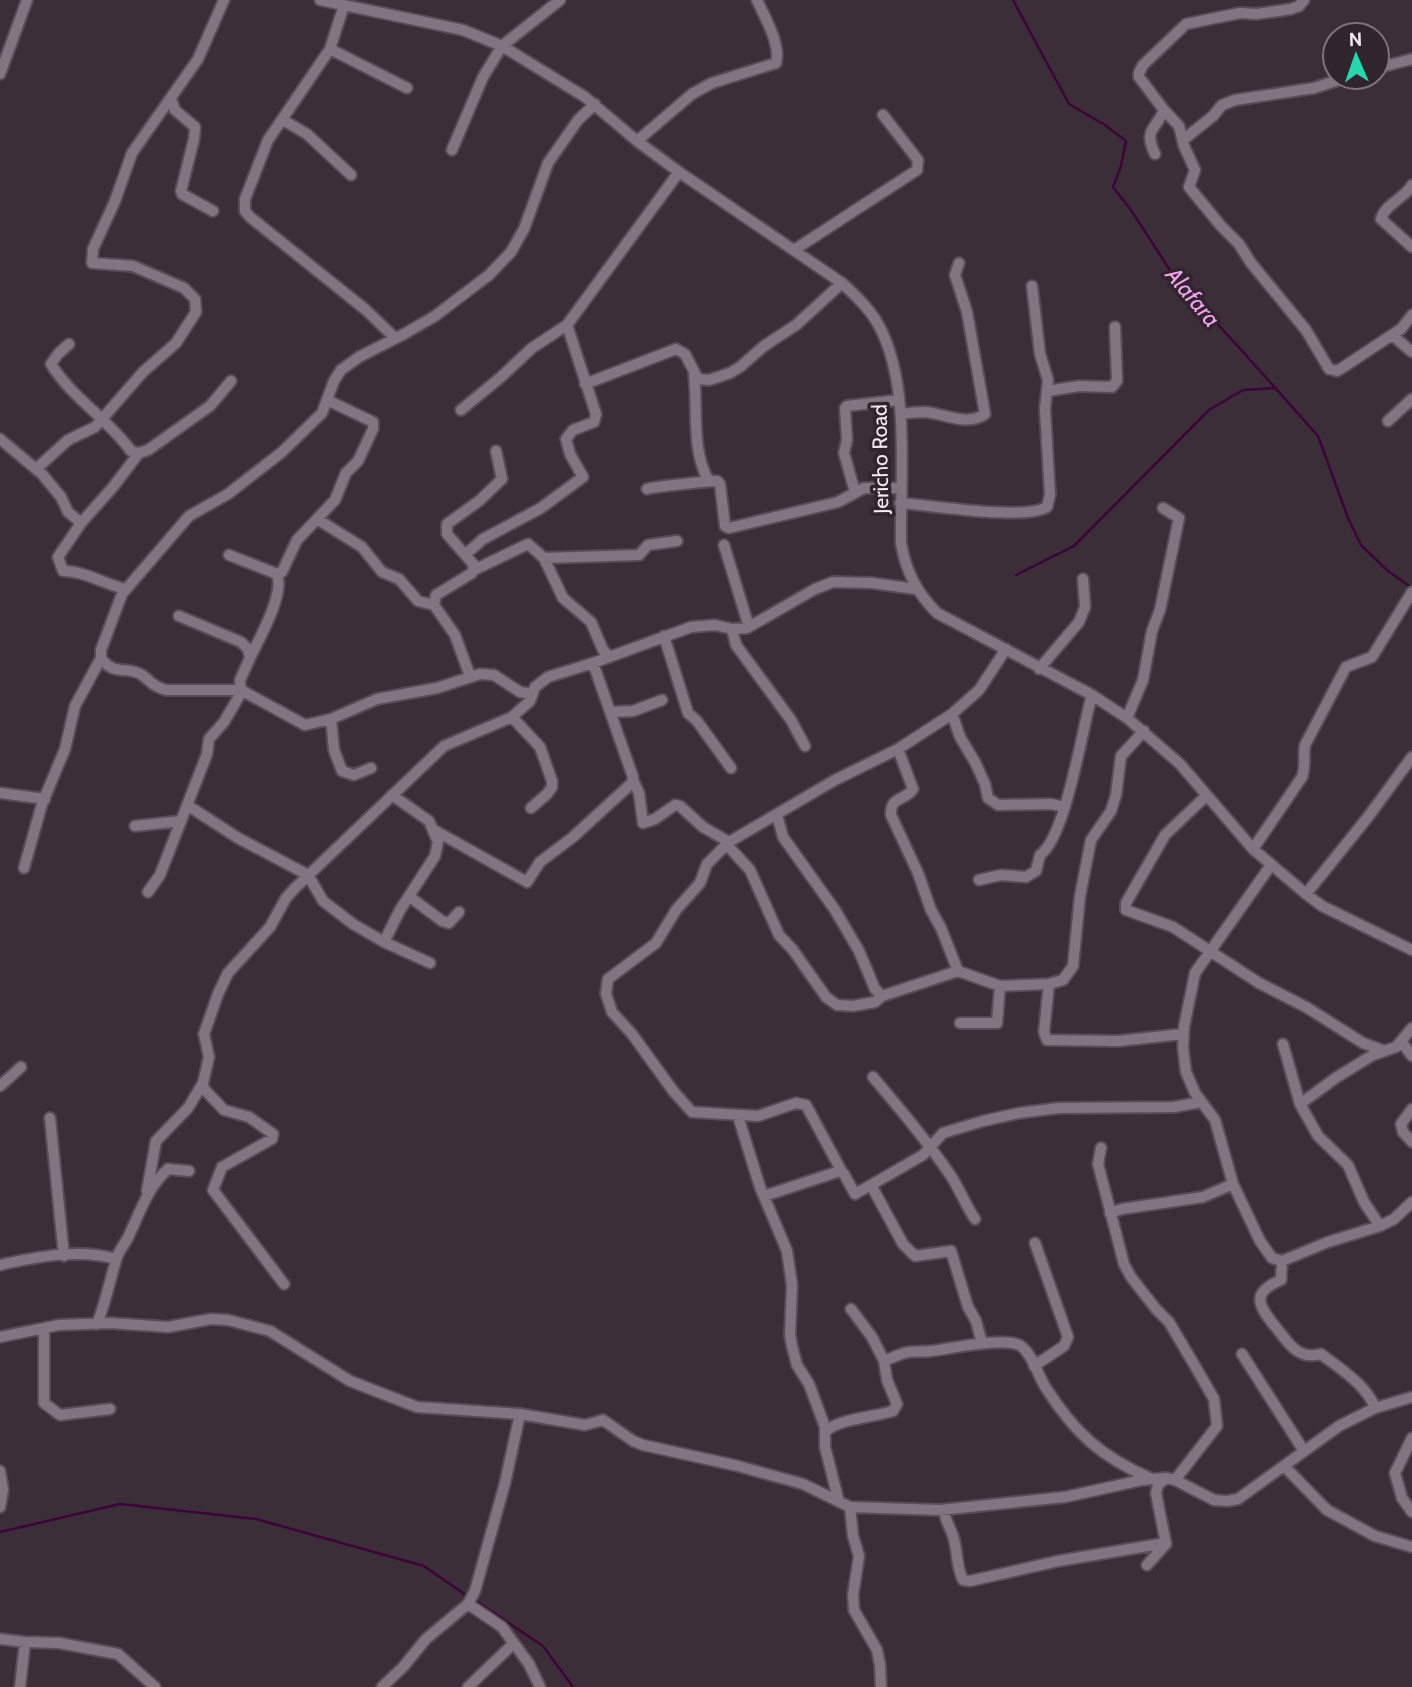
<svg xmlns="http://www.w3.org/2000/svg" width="1412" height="1687" font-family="Cabin,sans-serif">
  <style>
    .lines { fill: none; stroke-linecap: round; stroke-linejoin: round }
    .stream { stroke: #3d043a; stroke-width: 2.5 }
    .minor-casing { stroke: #584d56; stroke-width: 14 }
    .minor { stroke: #837481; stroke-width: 10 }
    .labels { text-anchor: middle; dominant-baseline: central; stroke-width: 7; stroke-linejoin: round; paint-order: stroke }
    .street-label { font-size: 21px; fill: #f3eaf1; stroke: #30242f }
    .water-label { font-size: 23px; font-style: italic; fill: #f8a3ef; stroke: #30242f }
  </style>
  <rect width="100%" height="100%" fill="#3b2e39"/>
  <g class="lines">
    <!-- stream -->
    <path class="stream" d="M1013 0 1069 104 1105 125 1126 141 1121 166 1113 187 1131 210 1175 278 1235 343 1318 436 1348 518 1361 545 1388 571 1412 588
      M1016 575 1074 546 1209 410 1243 390 1276 388
      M0 1532 120 1504 256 1519 424 1566 467 1596
      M473 1599 543 1646 573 1687"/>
    <!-- minor casing -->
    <g class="minor-casing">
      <path id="minor" d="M320 0 463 30 502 46 585 97 637 141 679 172 842 283C855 295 869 308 878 324 911 383 900 476 901 543 906 571 916 592 937 613L1092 695 1127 718 1180 764 1253 849 1306 894 1322 906 1412 950
        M344 5 330 49 268 140 245 199V211L250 217 366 310 395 338
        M330 49 407 88
        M1377 68 1412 59
        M0 74 27 0
        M171 99 175 110 195 127 194 139 181 191 182 194 213 211
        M1164 110 1179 126 1184 146 1195 170 1189 187 1221 226 1239 244 1251 263 1306 330 1329 369 1337 371 1342 368 1401 329 1412 315
        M283 120 307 134 351 175
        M1183 140 1213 116 1222 105 1235 100 1314 88 1348 77
        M637 141 692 94 712 83 776 63C781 44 765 18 757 0
        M452 150 483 77 502 46 560 0
        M1155 154C1143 129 1156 130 1164 110L1139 77V73L1143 65 1186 24 1240 13 1257 14 1291 9 1299 6 1304 0
        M1412 185C1404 199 1385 204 1381 219L1412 247
        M794 250 917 170 918 160 883 115
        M1392 335 1412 352
        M69 344 58 354 51 364C71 397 108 419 131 451L139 453 148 450 210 406 231 381
        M694 375C698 408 691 452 709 481
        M585 384 676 349 685 354 698 379 709 380 730 373 740 367 764 346 796 325 842 283
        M1047 391 1079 386 1112 387 1117 381 1115 327
        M461 410 501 377 532 348 567 325 679 172
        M901 414C908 413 916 412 924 412 943 413 967 427 985 414L967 312 955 275 959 263
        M1388 421 1412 399
        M0 439 42 474 61 497 68 512 81 523 58 557 63 571C85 571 104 584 125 589
        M36 469 68 440 95 427 143 372 176 343 196 312 195 299 184 288 133 266 92 263 93 249 115 201 132 153 198 59 224 0
        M647 489C652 487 709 481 717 481L720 484 725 526 729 528 838 502 864 488H900
        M855 492 844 453 847 440 845 408 847 406 899 400
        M900 503C931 505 1024 521 1047 507L1050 495 1045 409 1048 380 1040 354 1032 286
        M317 519 335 500 346 473 358 461 373 429V422L329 401
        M81 523 113 487 139 453
        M724 545 749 627
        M466 554 483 539 541 508 583 477 570 454 566 439 573 430 594 422 596 414 567 325
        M229 555 277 574C285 594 259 639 250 658
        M544 558 639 555 648 545 677 541
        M474 570 528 544 544 558 563 598 591 622 603 650 610 657
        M277 574 282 572 297 540 317 519 362 547 382 572 399 579 418 601 434 605 455 635 470 676
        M434 605 436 595 472 573 474 565 447 534V524L479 501 502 479 496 451
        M736 629 733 633 736 645 791 720 805 746
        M664 636 688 713 697 721 731 768
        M101 658C114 677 127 665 142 675 152 682 152 686 166 690H241L305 725 331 719 377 699 437 688 480 674 494 675 520 692 532 694
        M1039 669 1079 622 1085 607 1083 579
        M611 712 633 711 662 700
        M952 714 960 737 975 762 985 784 988 798 998 805 1051 804 1065 807
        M512 717 540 747 552 781V787L547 794 531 808
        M1127 718 1143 680 1152 631 1160 610 1179 518 1163 508
        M331 719 334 750 342 771 354 775 371 768
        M633 780 639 793 643 823 655 819 675 805 680 806 703 827 729 842
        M0 793 45 799
        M1206 796 1165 835 1126 903V910L1173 927 1259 983 1306 1007 1363 1043 1382 1050
        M187 805 238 838 308 875 323 901 353 924 384 942 430 963
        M777 815 783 837 835 910 859 951 875 989 882 996
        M135 826 181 821
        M434 830 527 882 540 862 573 837 632 783 633 777 593 663
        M728 846 750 870 779 935 793 950 826 997 837 1005 853 1006 875 1002 882 996 958 971 941 928 931 910 918 873 891 815C890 796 905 801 913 789L898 749
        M1253 849 1302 777C1306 767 1303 756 1305 745L1346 667 1372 657 1412 592
        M1271 865 1195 973 1184 1027 1183 1048 1186 1072 1195 1093 1215 1120 1233 1184 1260 1241 1272 1258 1282 1261 1328 1242 1380 1226 1394 1219 1412 1202
        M24 868 42 804 65 749 75 706 101 658V650L122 594 189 516 228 494 282 452 322 413 334 381 341 370 359 357 404 334 435 316 489 275 511 252 524 229 548 163 578 120 595 104
        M979 880 1001 875 1026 877 1036 871 1040 855C1066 837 1082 729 1092 695
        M148 892 160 875 207 754 209 739 224 722 241 693 240 680 250 658 248 649 241 642 179 616
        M1306 894 1368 817 1412 757
        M410 897 442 921 449 923 459 912
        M384 942 400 910 435 856 438 842 429 821 392 795
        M958 971 1000 986 1049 984 1063 980 1073 966 1080 896 1091 840 1111 811 1116 795 1121 756 1144 731
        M1049 984 1044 1032 1047 1040 1118 1041 1183 1034
        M960 1023H997L1000 986
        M1401 1041 1412 1056
        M1283 1044 1300 1104 1337 1077 1373 1055 1396 1047 1412 1028
        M873 1077C900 1109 927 1141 951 1176 960 1190 966 1206 975 1219
        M0 1086 21 1067
        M1300 1104 1318 1136 1348 1165 1364 1202 1380 1226
        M1412 1109 1401 1124 1403 1132 1412 1142
        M738 1116 760 1187 787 1251 792 1285 790 1335 792 1346 797 1365 809 1384 825 1427V1447L839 1502
        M50 1118 64 1256
        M1101 1148 1098 1164 1124 1264 1131 1277 1156 1309 1169 1322 1195 1366 1214 1399 1217 1426 1175 1480
        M842 1172 806 1105 796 1103 758 1116 692 1112 674 1092 632 1034 612 1012 606 994 608 979 656 943 676 910 700 883 707 864 729 842 835 780 898 749 952 714 979 690 1006 649
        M871 1185 923 1155 943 1133 983 1121 1019 1113 1059 1108 1174 1107 1201 1102
        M147 1191 156 1141 188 1108 203 1083
        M764 1196 840 1171 844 1174 855 1194 871 1185 903 1244 915 1256 951 1251 968 1307 976 1321 982 1343
        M1110 1213 1122 1209 1203 1197 1233 1184
        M1282 1261 1281 1280C1252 1292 1257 1304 1274 1325 1287 1340 1296 1361 1321 1354 1339 1368 1367 1385 1375 1408
        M0 1265C36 1257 80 1248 116 1259
        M284 1284 213 1190 222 1167 272 1139 273 1134 249 1117 224 1110 204 1089 203 1083 209 1057 204 1034 218 994 228 973 270 927 286 898 295 888 444 746 512 717 530 701 535 687 548 677 593 663 691 627 715 625 732 629 747 628 815 589 833 582 872 583 916 589
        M97 1324C106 1302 110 1279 117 1257 120 1248 127 1242 130 1233 141 1210 148 1187 168 1169L189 1171
        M44 1328V1403L60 1415 110 1409
        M0 1337 59 1325 110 1323 168 1327 211 1319 228 1320 270 1331 350 1381 417 1407 520 1414 585 1425 603 1420 633 1441 643 1445 738 1466 803 1484 850 1507 940 1510 1065 1497 1142 1480 1166 1478 1175 1480 1214 1500 1227 1501 1238 1499 1339 1426 1375 1408 1412 1397
        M1242 1354 1304 1451
        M884 1361C892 1358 901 1353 909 1352 916 1351 924 1352 931 1351 949 1349 1006 1336 1021 1346 1033 1355 1038 1376 1046 1388 1074 1432 1101 1457 1150 1478
        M1034 1366 1064 1346 1068 1337 1035 1243
        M825 1432C837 1419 874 1417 893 1411L897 1404 887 1380 884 1361 872 1337 851 1309
        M1412 1438 1395 1473 1402 1498 1412 1512
        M1284 1466 1327 1510 1375 1536 1412 1547
        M0 1471 3 1490 0 1507
        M850 1507 853 1536 859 1556 853 1595 854 1610 877 1650 880 1665 881 1687
        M944 1510C945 1520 950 1527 953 1536 958 1551 956 1567 963 1580L970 1581 1058 1561 1166 1543
        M1147 1565 1166 1544 1156 1493 1158 1485 1166 1478
        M468 1604 502 1627 529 1664 540 1687
        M0 1639 25 1642 59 1643 118 1654 155 1687
        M20 1687 25 1642
        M382 1687 403 1667 426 1639 468 1604 475 1591 505 1483 520 1414
        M468 1687 513 1644"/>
    </g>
    <!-- minor -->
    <use href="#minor" class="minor"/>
  </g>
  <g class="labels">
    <!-- street labels -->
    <g class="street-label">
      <text transform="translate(880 459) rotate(-91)">Jericho Road</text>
    </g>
    <!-- water labels -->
    <g class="water-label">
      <text transform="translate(1193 297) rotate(50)">Alafara</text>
    </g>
  </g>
  <!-- north arrow -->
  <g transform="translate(1356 56) rotate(358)"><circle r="33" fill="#30242f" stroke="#7e737d" stroke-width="2"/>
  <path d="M0-5L12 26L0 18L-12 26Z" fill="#28d5ad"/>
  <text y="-10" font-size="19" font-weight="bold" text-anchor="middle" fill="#f3eaf1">N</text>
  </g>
</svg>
